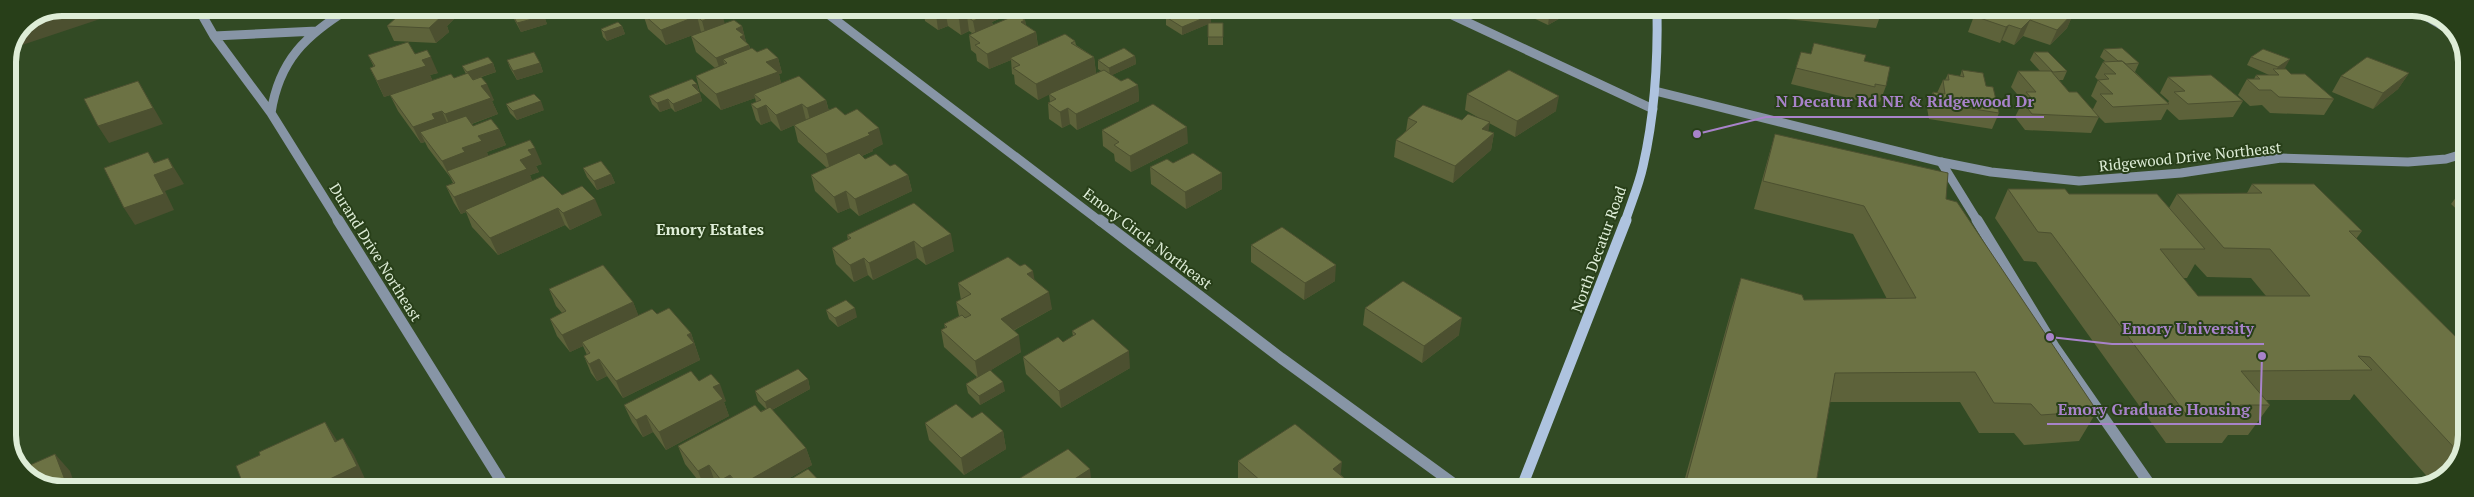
<svg xmlns="http://www.w3.org/2000/svg" width="2474" height="497" font-family="'PT Serif',serif">
  <style>
    .lines { fill: none; stroke-linecap: round; stroke-linejoin: round }
    .service-far1 { stroke: #8795a6; stroke-width: 9 }
    .service { stroke: #8795a6; stroke-width: 11 }
    .minor-far1 { stroke: #8795a6; stroke-width: 9 }
    .minor { stroke: #8795a6; stroke-width: 11 }
    .secondary-far1 { stroke: #aec3df; stroke-width: 9 }
    .secondary { stroke: #aec3df; stroke-width: 11 }
    .wall { fill: #5d623a; fill-rule: evenodd }
    .shaded-wall { fill: #4c5030 }
    .building { fill: #6c7244; stroke: #4c5030 }
    .labels { text-anchor: middle; dominant-baseline: central; stroke-width: 4; stroke-linejoin: round; paint-order: stroke }
    .street-label { font-size: 15px; fill: #deedd7; stroke: #283f19 }
    .neighbourhood-label { font-size: 16px; font-weight: bold; fill: #deedd7; stroke: #283f19 }
    .rim { fill: none; stroke: #deedd7; stroke-width: 6 }
    .leader { fill: none; stroke: #a883ca; stroke-width: 2 }
    .callout-dot { fill: #a883ca; stroke: #283f19; stroke-width: 2 }
    .callout-label { font-size: 16px; text-anchor: middle; font-weight: bold; fill: #a883ca; stroke: #283f19; stroke-width: 4; stroke-linejoin: round; paint-order: stroke }
  </style>
  <rect width="100%" height="100%" fill="#324a24"/>
  <g class="lines">
    <!-- service-far1 -->
    <path class="service-far1" d="M1941 162 1978 222"/>
    <!-- service -->
    <path class="service" d="M1977 220 2055 348 2153 489"/>
    <!-- minor-far1 -->
    <path class="minor-far1" d="M198 8 214 36 271 113 339 222
      M820 8 1101 222
      M1437 8 1653 109
      M2414 9 2455 33
      M214 36 317 31
      M1655 91 1941 162 1991 172 2079 181 2181 173 2281 158 2408 162 2446 159 2466 153
      M271 113C279 60 306 35 350 8"/>
    <!-- minor -->
    <path class="minor" d="M338 220 506 489
      M1100 220 1281 358 1461 489"/>
    <!-- secondary-far1 -->
    <path class="secondary-far1" d="M1625 222C1631 203 1639 185 1643 166 1655 114 1658 61 1657 8"/>
    <!-- secondary -->
    <path class="secondary" d="M1521 489 1626 220"/>
  </g>
  <!-- wall -->
  <path class="wall" d="M407 8H451L455 18 447 26 449 32 436 43 394 41 387 26Z
    M508 8H543L542 11 547 24 521 32Z
    M661 8 725 24 742 26 746 42 749 45 750 48 757 52 778 58 782 73 779 74 781 84 826 100 829 111 883 144 873 149V151L862 156 865 159 890 166 908 175 912 191 859 216 850 208 838 213 815 191 811 175 827 168 798 142 794 125 806 120 781 131 771 121 761 125 756 120 751 104 756 102 755 98 721 110 700 91 696 76 715 68 696 52 691 36 702 32H701L666 45 648 29 643 14Z
    M923 8H1014V12L992 22 993 25 1025 20 1026 26 1036 32 1038 46 1075 41 1076 45 1094 57 1096 73 1056 91 1101 71 1098 69V60L1135 56 1136 64 1112 75 1121 81 1138 85 1139 101 1077 130 1070 124 1062 128 1049 119 1048 103 1050 102 1049 94 1038 100 1015 84 1014 75 1012 74 1011 60 989 69 977 61 976 54 971 50 969 35 972 33 969 31 961 35 948 26 938 30 925 21Z
    M1070 8H1086L1087 11 1077 15 1071 10Z
    M1527 8H1574L1573 11 1548 25 1531 17 1532 10Z
    M1734 8H1883L1876 28 1746 15V10Z
    M1168 9 1211 23H1210H1223V45H1208V24L1182 35 1166 25V17L1169 16Z
    M2074 12 2067 28 2050 45 2023 36 2014 45 2002 40 2000 43 1968 32 1974 16Z
    M622 26 625 34 607 41 603 37 601 29Z
    M1814 43 1864 61 1886 86 1880 102 1870 100 1869 103 1791 84 1801 52 1811 54Z
    M2104 49 2139 63 2135 72 2168 103 2169 101 2160 93 2168 77 2243 101 2233 117 2179 120 2167 109 2161 120 2105 123 2099 117 2091 133 2025 130 2015 117 2023 101 2011 87 2018 71H2040L2030 60 2034 52 2067 71 2063 80H2059L2069 92 2093 109 2097 101 2091 96 2098 80 2095 77 2103 62 2105 61 2100 57Z
    M415 54 438 73 430 75 432 80 454 78 466 74 462 66 493 63 496 72 473 80 494 100 492 101 498 114 472 124 473 126 499 129 506 145 487 152 488 156 542 164 536 166 539 172 530 175 532 181 602 215 570 230 565 225 498 255 472 227 466 212 461 214 454 203 446 186 453 183 450 177 428 148 425 142 421 143 398 111 390 95 384 97 370 68 374 67 368 55Z
    M2251 57 2285 68 2282 69 2334 99 2324 115 2270 113 2262 105 2250 106 2238 95 2247 79H2254L2256 75H2269L2247 65Z
    M507 60 540 63 543 72 517 80 510 68Z
    M1962 70 1986 86 1999 113 1992 129 1929 119 1927 108 1933 92 1937 93 1943 80H1945L1948 74 1960 76Z
    M2409 73 2398 89 2373 109 2332 92 2341 76Z
    M697 84 702 101 675 112 671 108 660 112 652 104 649 96Z
    M1467 94 1556 111 1515 137 1489 123 1488 131 1494 133 1491 150 1453 183 1394 157 1396 140 1406 131 1408 118 1462 120 1481 119 1465 110Z
    M506 104 544 110 517 120 510 113Z
    M1102 130 1188 143 1131 172 1115 161 1114 154 1103 146Z
    M1775 134 1946 199 2097 411 2079 441 2024 445 2014 433H1979L1960 402H1830L1815 489H1682L1732 307 1741 278 1804 300 1887 299 1853 234 1754 209 1767 162Z
    M1173 163 1222 189 1186 209 1151 184 1150 167Z
    M583 168 611 174 615 183 597 190 587 177Z
    M2252 184 2362 231 2356 239 2465 445 2447 476 2432 482 2354 394 2350 400H2265L2270 405 2248 435H2228L2222 443H2166L2036 262 2024 261 1995 218 2008 189 2069 194 2169 208 2177 194 2247 193ZM2195 264 2207 277 2251 278 2266 296H2198L2183 278H2187Z
    M2466 184V218L2451 204Z
    M914 203 954 251 926 265 917 258 873 280 868 275 854 282 836 264 832 248 848 240 847 235Z
    M1251 245 1335 281 1304 300 1251 262Z
    M1035 280 1052 309 1013 331 1021 352 991 370 1005 391 980 405 968 393 966 384 977 377 944 347 941 330 945 328 944 324 959 316 956 302 961 300 958 283Z
    M549 289 633 302 638 315 657 314 691 333 700 360 623 398 607 376 597 381 591 373 584 356 587 355 583 346 570 352 557 336 550 319 562 313 556 306Z
    M1365 308 1459 335 1422 363 1363 325Z
    M826 310 857 317 838 327 829 319Z
    M1072 331 1130 368 1061 408 1026 374 1023 357 1063 342 1073 336Z
    M808 379 810 389 772 410 806 448 812 465 771 489H721L715 482 705 489 685 464 678 446 766 409 758 401 755 391Z
    M699 381 726 401 724 402 729 416 666 450 653 432 643 437 632 422 624 405Z
    M972 418 1003 431 1006 449 964 475 929 440 925 423Z
    M1238 461 1341 475 1357 489H1250L1238 479Z"/>
  <!-- shaded-wall -->
  <path class="shaded-wall" d="M80 8H115L118 13 22 45 17 39 23 26Z
    M444 8H451L455 18 447 26 449 32 436 43 429 28 435 16Z
    M986 8H1014V12L992 22 993 28 976 36 973 21Z
    M1077 8H1086L1087 11 1077 15Z
    M1553 8H1574L1573 11 1548 25 1550 10Z
    M945 10 948 26 938 30 936 14Z
    M2074 12 2067 28 2050 45 2057 30Z
    M722 13 726 28 706 36 702 21Z
    M1211 15V23L1182 35V27Z
    M544 16 547 24 521 32 517 23Z
    M697 16 701 32 666 45 661 30Z
    M967 16 969 31 961 35 959 19Z
    M1025 20 1027 36 1021 22Z
    M2030 20 2023 36 2014 45 2021 29Z
    M2009 25 2002 40 2000 43 2006 27Z
    M622 26 625 34 607 41 604 32Z
    M742 26 746 42 749 45 753 60 727 63 723 59 726 71 721 73 716 58 736 29Z
    M1036 32 1038 48 1010 58 1011 60 989 69 987 54Z
    M1135 56 1136 64 1110 76 1109 68Z
    M431 57 438 73 430 75 433 81 384 97 377 81 422 60Z
    M1094 57 1096 73 1038 100 1036 84Z
    M778 58 782 73 779 74 782 88 754 94 755 98 721 110 716 94 766 62Z
    M2290 59 2285 68 2277 73 2275 72 2278 67Z
    M493 63 496 72 471 80 467 72Z
    M540 63 543 72 517 80 513 71Z
    M2409 73 2398 89 2373 109 2383 93Z
    M138 81 163 124 109 143 98 126Z
    M487 84 494 100 492 101 498 114 452 131 445 114 481 86Z
    M697 84 699 92 692 85Z
    M1138 85 1139 101 1077 130 1076 114Z
    M700 93 702 101 675 112 673 104Z
    M1559 96 1556 111 1515 137 1517 121Z
    M668 99 671 108 660 112 657 103Z
    M826 100 830 116 811 124 807 108Z
    M541 101 544 110 517 120 513 111Z
    M802 104 806 120 781 131 776 115Z
    M766 105 771 121 761 125 757 109Z
    M1068 108 1070 124 1062 128 1060 112Z
    M442 111 449 127 420 132 425 142 421 143 413 127 432 114Z
    M1490 122 1487 139 1482 129Z
    M1187 127 1188 143 1131 172 1130 156Z
    M879 128 883 144 873 149V151L830 170 826 154 868 133Z
    M499 129 506 145 487 152 489 157 447 171 450 177 442 161 478 136Z
    M1494 133 1491 150 1453 183 1455 166Z
    M535 148 542 164 536 166 539 172 530 175 534 185 465 210 466 212 461 214 454 197 520 160 528 150Z
    M148 152 159 169 168 158 184 184 165 191 174 210 135 225 124 208 154 175V163Z
    M1222 173V189L1186 209 1185 192Z
    M611 174 615 183 597 190 594 181Z
    M908 175 912 191 859 216 855 199Z
    M846 191 850 208 838 213 834 197Z
    M595 199 602 215 570 230 563 213Z
    M558 208 565 225 498 255 490 238Z
    M951 234 954 251 926 265 922 248Z
    M914 241 917 258 873 280 869 263Z
    M864 258 868 275 854 282 850 265Z
    M1336 265 1335 281 1304 300 1305 283Z
    M1033 271 1036 288 1027 274Z
    M1049 292 1052 309 1003 336 1001 319Z
    M633 302 640 319 582 342 583 346 570 352 562 335Z
    M855 308 857 317 838 327 835 318Z
    M1462 318 1459 335 1422 363 1424 346Z
    M691 333 700 360 623 398 616 381Z
    M1019 335 1021 352 978 378 975 361Z
    M1129 351 1130 368 1061 408 1059 391Z
    M599 359 607 376 597 381 589 364Z
    M808 379 810 389 768 412 765 402Z
    M1003 382 1005 391 980 405 979 396Z
    M720 384 726 401 724 402 729 416 666 450 659 432 713 387Z
    M8 394 10 404 8 405Z
    M646 415 653 432 643 437 636 420Z
    M325 422 336 439 346 459 335 442Z
    M1003 431 1006 449 964 475 961 458Z
    M343 438 354 455 367 483 362 486 363 489H309Z
    M806 448 812 465 771 489H740L739 486Z
    M55 454 70 471 76 488H52L49 487Z
    M1342 462 1340 480 1333 469Z
    M709 465 715 482 705 489 698 471Z
    M1090 469 1092 487 1088 489H1059Z
    M730 475 735 489H724L721 480Z
    M273 480 279 489H254Z"/>
  <!-- building -->
  <path class="building" d="M63 8H80L23 26 24 23Z
    M407 8H444L435 16H442L429 28 387 26Z
    M509 8H540L544 16 517 23Z
    M661 8H715L722 13 702 21 697 16 661 30 643 14Z
    M926 8H986L985 9 991 13 973 21 967 16 959 19 945 10 936 14Z
    M1171 8H1200L1211 15 1182 27 1166 17 1175 13 1168 9Z
    M1982 8H2062L2074 12 2057 30 2030 20 2021 29 2009 25 2006 27 1974 16Z
    M1016 15 1025 20 1021 22 1036 32 987 54 975 45 980 43 969 35Z
    M734 20 742 26 736 29 744 35 740 37 749 45 716 58 691 36Z
    M618 22 622 26 604 32 601 29Z
    M1208 23H1223V37H1208Z
    M1065 34 1075 41 1071 43 1094 57 1036 84 1013 68 1020 65 1010 58Z
    M408 42 415 54 427 50 431 57 422 60 426 66 377 81 370 68 375 66 368 55Z
    M1814 43 1866 55 1864 61 1890 67 1886 86 1875 84V87L1796 68 1801 52 1811 54Z
    M752 48 757 52 767 48 778 58 766 62 778 72 716 94 696 76 727 63 723 59Z
    M1124 48 1135 56 1109 68 1098 60Z
    M2122 48 2139 63 2126 64 2122 61H2118L2104 49Z
    M2263 49 2290 59 2278 67 2251 57Z
    M534 52 540 63 513 71 507 60Z
    M2034 52H2048L2067 71 2053 72Z
    M488 57 493 63 467 72 462 66Z
    M2367 57 2409 73 2383 93 2341 76Z
    M2122 61 2169 104 2113 107 2100 94H2113L2098 80 2109 79 2104 74H2116L2103 62Z
    M2273 69H2286L2291 74H2305L2334 99 2279 97 2271 90H2259L2247 79H2260L2256 75H2279Z
    M1104 70 1121 81 1128 78 1138 85 1076 114 1068 108 1060 112 1048 103 1056 99 1049 94Z
    M1509 70 1559 96 1517 121 1467 94Z
    M1962 70 1983 73 1986 86 1993 87 1999 113 1936 103 1933 92 1945 94 1943 80H1949L1948 74 1964 77Z
    M2018 71H2051L2069 92H2077L2099 117 2032 114 2022 101H2034L2026 92H2036Z
    M468 73 473 80 481 77 487 84 481 86 491 98 445 114 442 111 432 114 435 119 413 127 390 95 451 74 454 78Z
    M2211 75 2243 101 2188 104 2174 92 2185 91 2168 77Z
    M799 76 826 100 807 108 802 104 776 115 766 105 757 109 751 104 761 100 754 94Z
    M692 79 697 84 692 85 700 93 673 104 668 99 657 103 649 96Z
    M138 81 153 108 98 126 84 99Z
    M534 94 541 101 513 111 506 104Z
    M1153 104 1187 127 1130 156 1114 145 1119 142 1102 130Z
    M1423 105 1462 120 1468 114 1490 122 1482 129 1494 133 1455 166 1396 140 1417 122 1408 118Z
    M836 107 845 115 857 109 879 128 868 133 870 135 826 154 794 125Z
    M466 116 473 126 491 119 499 129 478 136 482 141 462 148 465 152 442 161 420 132Z
    M1775 134 1948 173 1946 199 1957 202 2097 411 2041 415 2031 404 1994 403 1975 372 1835 373 1815 489H1684L1741 278 1802 295 1804 300 1916 298 1864 206 1763 181Z
    M530 140 535 148 528 150 532 155 520 160 527 169 454 197 446 186 455 183 447 171Z
    M148 152 154 163 168 158 173 168 154 175 164 194 124 208 104 168Z
    M859 153 865 159 876 154 890 166 895 164 908 175 855 199 846 191 834 197 811 175Z
    M1193 153 1222 173 1185 192 1150 167 1167 159 1173 163Z
    M601 161 611 174 594 181 583 168Z
    M543 176 562 195 582 186 595 199 563 213 558 208 490 238 465 210Z
    M2252 184H2314L2362 231H2349L2466 347 2465 445 2460 454 2370 357 2358 356 2372 370 2241 371 2270 405H2240L2243 413H2185L2051 233 2038 232 2008 189H2065L2069 194H2157L2205 249H2160L2198 296H2310L2270 249 2224 248 2177 194 2262 193Z
    M914 203 951 234 922 248 914 241 869 263 864 258 850 265 832 248 851 238 847 235Z
    M1282 227 1336 265 1305 283 1251 245Z
    M1008 257 1020 266 1025 264 1033 271 1027 274 1049 292 1001 319 1019 335 975 361 941 330 947 327 944 324 962 315 965 318 971 315 956 302 971 294 958 283Z
    M603 265 633 302 562 335 550 319 566 311 549 289Z
    M1403 281 1462 318 1424 346 1365 308Z
    M846 300 855 308 835 318 826 310Z
    M669 308 691 333 687 335 694 343 616 381 599 359 589 364 584 356 590 353 582 342 652 309 657 314Z
    M1093 319 1129 351 1059 391 1023 357 1058 337 1063 342 1076 334 1072 331Z
    M798 369 808 379 765 402 755 391Z
    M990 370 1003 382 979 396 966 384Z
    M691 371 699 381 711 374 720 384 713 387 723 399 659 432 646 415 636 420 624 405Z
    M956 404 972 418 982 412 1003 431 961 458 925 423Z
    M755 405 761 412 770 407 806 448 739 486 730 475 721 480 709 465 698 471 678 446Z
    M325 422 335 442 343 438 357 466 309 489H277L273 480 254 489H245L236 466 260 455 259 452Z
    M1295 424 1342 462 1333 469 1357 489H1270L1238 461Z
    M1068 449 1090 469 1059 489H1010L1007 486Z
    M55 454 65 480 49 487 23 473 21 469Z
    M808 469 827 489H774Z
    M359 482 362 489H345Z"/>
  <g class="labels">
    <!-- street labels -->
    <g class="street-label">
      <text transform="translate(2190 156) rotate(-6)">Ridgewood Drive Northeast</text>
      <text transform="translate(1148 238) rotate(37)">Emory Circle Northeast</text>
      <text transform="translate(1598 249) rotate(-70)">North Decatur Road</text>
      <text transform="translate(376 252) rotate(58)">Durand Drive Northeast</text>
    </g>
    <!-- neighbourhood labels -->
    <g class="neighbourhood-label">
      <text x="710" y="229">Emory Estates</text>
    </g>
  </g>
  <!-- crop -->
  <path d="M0 0H2474V497H0ZM62 16H2412A46 46 0 0 1 2458 62V435A46 46 0 0 1 2412 481H62A46 46 0 0 1 16 435V62A46 46 0 0 1 62 16Z" fill="#283f19" fill-rule="evenodd"/>
  <path class="rim" d="M62 16H2412A46 46 0 0 1 2458 62V435A46 46 0 0 1 2412 481H62A46 46 0 0 1 16 435V62A46 46 0 0 1 62 16Z"/>
  <!-- callouts -->
  <path class="leader" d="M1697 134L1766 117H2044M2050 337L2112 344H2264M2262 356L2260 424H2047"/>
  <g class="callout-dot">
    <circle cx="1697" cy="134" r="5"/>
    <circle cx="2050" cy="337" r="5"/>
    <circle cx="2262" cy="356" r="5"/>
  </g>
  <g class="callout-label">
    <text x="1905" y="107">N Decatur Rd NE &amp; Ridgewood Dr</text>
    <text x="2188" y="334">Emory University</text>
    <text x="2154" y="415">Emory Graduate Housing</text>
  </g>
</svg>
